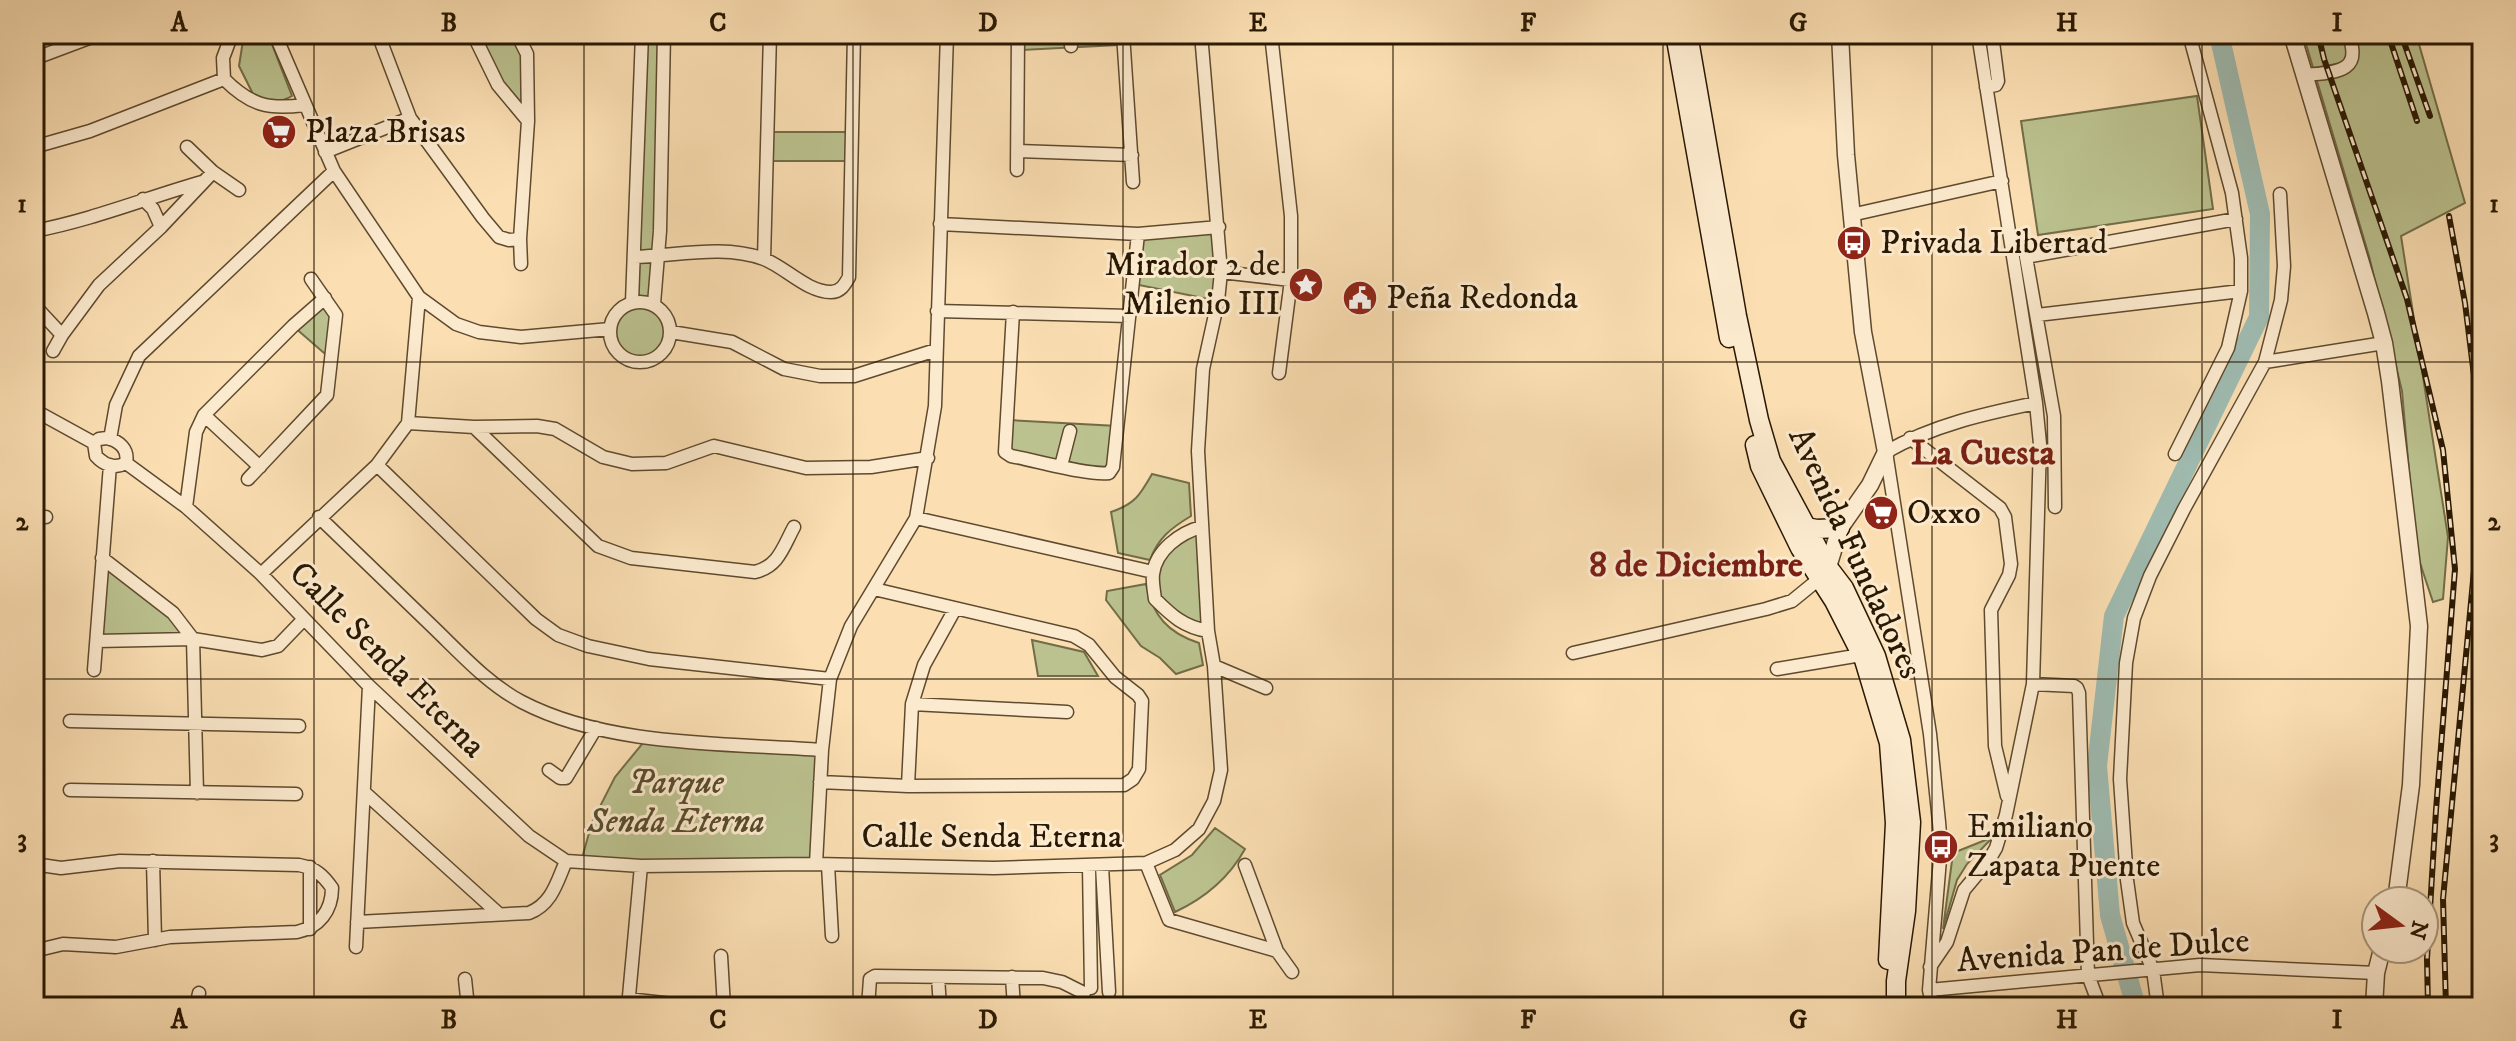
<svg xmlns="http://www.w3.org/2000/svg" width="2516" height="1041" font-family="'IM FELL DW Pica',serif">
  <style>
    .green { fill: #bbc28f; stroke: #726d48; stroke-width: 2 }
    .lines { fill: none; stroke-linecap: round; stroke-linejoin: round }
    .river { stroke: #9fbcb2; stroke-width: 20 }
    .minor-casing { stroke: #5e4a2e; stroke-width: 15 }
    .tertiary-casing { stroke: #5e4a2e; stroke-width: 19 }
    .secondary-casing { stroke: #291802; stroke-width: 21 }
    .minor { stroke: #fceace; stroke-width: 12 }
    .tertiary { stroke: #fceace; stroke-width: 16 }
    .secondary { stroke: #fceace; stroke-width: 18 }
    .rail-casing { stroke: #291802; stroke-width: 6 }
    .rail { stroke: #fceace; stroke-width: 3; stroke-dasharray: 9; stroke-linecap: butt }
    .grid { fill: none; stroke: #291802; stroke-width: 2; stroke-opacity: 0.55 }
    .labels { text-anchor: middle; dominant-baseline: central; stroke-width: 6; stroke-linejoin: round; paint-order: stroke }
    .poi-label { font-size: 34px; fill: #291802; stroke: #fceace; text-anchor: start }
    .street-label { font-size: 34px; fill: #291802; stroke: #fceace }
    .park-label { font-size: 34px; font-style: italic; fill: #554b2c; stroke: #fceace }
    .neighbourhood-label { font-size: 36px; font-weight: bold; fill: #7a1f14; stroke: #fceace }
    .neatline { fill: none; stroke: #291802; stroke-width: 3 }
    .grid-label { font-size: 26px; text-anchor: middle; font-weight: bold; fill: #291802 }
  </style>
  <rect width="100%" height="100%" fill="#fbdfb3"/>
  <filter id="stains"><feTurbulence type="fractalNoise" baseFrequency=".0025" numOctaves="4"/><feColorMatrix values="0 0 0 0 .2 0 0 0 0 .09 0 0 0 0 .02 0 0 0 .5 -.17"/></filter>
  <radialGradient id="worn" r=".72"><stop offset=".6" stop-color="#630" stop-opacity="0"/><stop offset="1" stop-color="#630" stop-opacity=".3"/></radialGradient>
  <!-- green -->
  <path class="green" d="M244 34H268L292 96C278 104 266 102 253 94L239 66Z
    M473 34H517L527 54 528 121 498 85Z
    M642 34H664L654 304C664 312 672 322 670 335 660 398 567 336 632 302Z
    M1022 34H1118V45L1022 50Z
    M2303 34H2416L2465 203 2401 236 2448 537 2443 599 2433 602 2416 551 2402 391 2369 256Z
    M2197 96 2213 209 2038 235 2021 121Z
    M768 132H852L851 161H768Z
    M1219 227 1218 301 1134 284 1138 234Z
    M325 298 336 315 332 360 293 326Z
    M1009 420 1117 426 1111 470 1011 456Z
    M1152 474 1189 483 1191 516C1171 528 1158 538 1150 560L1118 553 1111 512C1135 504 1140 495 1152 474Z
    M1201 527 1208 631 1155 599 1153 572 1166 547Z
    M102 558 173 613 193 639 97 641Z
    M1146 584C1153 616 1168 633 1199 643L1203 665 1176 674 1160 658 1141 646 1106 600 1107 591Z
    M1032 640 1084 652 1098 676H1038Z
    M647 738 822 750 816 864 581 862 592 822 615 777Z
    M1215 828 1245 849C1229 878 1205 898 1175 912L1160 875 1192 855Z
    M1993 837 1967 864 1957 880 1943 929 1953 853Z"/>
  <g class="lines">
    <!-- river -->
    <path class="river" d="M2136 1007 2110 915 2097 766 2114 616 2259 317 2260 214 2219 34"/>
    <!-- minor casing -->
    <g class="minor-casing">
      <path id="minor" d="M232 34 223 58 224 79C250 105 268 110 304 105
        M275 34 334 171 419 297 456 324 479 332 521 337 610 329
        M378 34 410 118 483 218 499 237 509 240 520 239
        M473 34 498 85 528 121
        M517 34 527 54 528 121 520 239 521 264
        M1070 34 1071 46
        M1123 34 1133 182
        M1271 34 1291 216V280L1279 373
        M36 58 100 34
        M2305 75C2335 72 2364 73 2348 34
        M34 86 38 34
        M1986 87 1996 85 1998 81 1992 34
        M34 147 90 131 224 79
        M187 147 213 172 239 190
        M1018 151 1132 155
        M325 152 410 118
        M1017 170 1018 34
        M143 199 153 209 161 227
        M1851 215 2002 181
        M940 224 1138 234 1219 227
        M34 231C92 220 146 198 202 182
        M634 257C677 256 723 244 764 259 785 267 807 292 831 292 841 292 845 284 849 277L854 34
        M764 259 770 34
        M1221 272 1291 280
        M34 298 36 307 62 335
        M610 332a30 30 0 1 1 60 0a30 30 0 1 1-60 0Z
        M632 302 642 34
        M654 304 660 231 664 34
        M937 311 1129 316
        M1013 312 1005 452 1011 456C1034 460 1089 476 1109 473L1113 467 1138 234
        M2037 315 2241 291
        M671 332 732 342 784 369 820 376H854L936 350
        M53 351 62 335 99 285 161 227 213 172
        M2265 362 2384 343
        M34 410 94 443
        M204 415 260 467
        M408 423 474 427 537 426 555 429 603 457 632 464 666 463 714 446 806 468 871 467 928 458
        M474 427 598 546 631 558 755 572C779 566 783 547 794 527
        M107 438C119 441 129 449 126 463 115 469 104 465 96 456L94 443 99 439Z
        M1910 438 2000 508 2005 517 2011 564 2009 575 1991 610 1995 746 2007 796
        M110 439 116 405 139 356 334 171
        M2175 454 2228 348 2241 291V258L2232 193 2189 34
        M126 463 186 507 261 574 369 686 529 836 566 861 641 866 816 864 994 868 1146 863 1175 850 1199 829 1214 801 1221 770 1214 666 1208 631 1198 451 1203 369 1218 301 1221 272 1201 34
        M377 465 536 619 558 635 588 646 649 659 830 679
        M1061 466 1070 431
        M248 479 327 395 336 315 311 279
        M186 507 196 432 204 415 293 326 325 298
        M2055 507 2054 416 2026 257 2236 219
        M34 517H46
        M319 517C357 554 396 591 434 628 461 654 488 684 522 702 608 747 727 743 822 750
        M916 518 1153 572
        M1201 527C1180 533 1156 550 1153 574 1152 581 1154 591 1155 599 1172 616 1184 627 1208 631
        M102 558 173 613 193 639
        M261 574 377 465 408 423 419 297
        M193 639 197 793
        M97 641 193 639 262 650 278 646 303 620
        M1573 653 1766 609 1792 601 1819 579
        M1214 666 1266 688
        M1777 669 1861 655
        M94 670 110 465
        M2033 684 2074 686 2077 688 2079 693 2088 975 2100 1007
        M912 704 1067 712
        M70 721 299 726
        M549 770 560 778H566L596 728
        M820 782 908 786 1124 785 1133 779 1139 769 1142 701 1138 695 1115 677 1089 645 1074 636 874 589
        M908 786 912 704 924 665 955 609
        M70 790 296 794
        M364 792 499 914
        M153 861 155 940
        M1146 863 1169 920 1277 951
        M34 864 61 868 120 861 299 865C315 868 323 875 332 888 332 911 319 927 297 932L170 937 116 947 63 944 34 951
        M816 864 822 750 830 679 851 626 916 518 935 406 947 34
        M828 865 832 936
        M1245 865 1277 951 1292 972
        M1089 866 1091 988
        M1102 866 1109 992
        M357 922 529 913C552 904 557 882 566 861
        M310 929V867
        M356 947 369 686
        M721 956 724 1007
        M1930 967 1947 942 1964 890 1989 860 1996 848 2006 815 2033 684 2040 444 2036 403 1978 34
        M938 977 940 1007
        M1012 977 1014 1007
        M465 979 468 1007
        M1929 990 2200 965 2376 973
        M628 999 699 1007
        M831 1006V1007
        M1115 1006 1121 1007
        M196 1007 199 993
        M628 1007 641 866
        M868 1007 870 979 875 976 1043 978 1062 982 1084 993
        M1933 1007 1929 990 1941 847 1939 822 1930 734 1886 452C1933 425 1984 414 2036 403
        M2158 1007 2153 970 2133 923 2127 880 2120 779 2126 663 2134 618 2150 576 2184 509 2265 362 2281 300 2284 266 2280 194"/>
    </g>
    <!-- tertiary casing -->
    <g class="tertiary-casing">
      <path id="tertiary" d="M2292 34 2376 313 2384 343 2390 381 2419 626 2411 785 2396 901
        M1822 575 1828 567 1840 528 1870 485 1886 452 1863 332 1846 155 1840 34
        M2374 1007 2376 973 2382 949"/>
    </g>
    <!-- secondary casing -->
    <g class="secondary-casing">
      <path id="secondary" d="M1675 34 1729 338
        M1688 34 1737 316 1759 420 1771 461 1828 567 1844 588 1876 656 1901 740 1911 822 1906 911 1896 981V1007
        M1755 445 1760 466 1800 548 1834 601 1864 660 1889 743 1895 823 1888 960
        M1805 527 1817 529 1840 528"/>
    </g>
    <!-- minor -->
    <use href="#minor" class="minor"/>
    <!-- tertiary -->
    <use href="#tertiary" class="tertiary"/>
    <!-- secondary -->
    <use href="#secondary" class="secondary"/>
    <!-- rail casing -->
    <g class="rail-casing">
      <path id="rail" d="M2318 34 2324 59 2407 299 2443 450 2455 569 2436 810 2427 959 2428 1007
        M2388 34 2417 121
        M2401 34 2430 116
        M2446 1007 2443 899 2478 528V408L2465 303 2449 216"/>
    </g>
    <!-- rail -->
    <use href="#rail" class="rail"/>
  </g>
  <!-- grid -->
  <path class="grid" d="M314 34V1007M584 34V1007M853 34V1007M1123 34V1007M1393 34V1007M1663 34V1007M1932 34V1007M2202 34V1007M34 362H2482M34 679H2482"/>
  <!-- icons -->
  <defs>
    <g id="supermarket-disc" transform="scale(1.8)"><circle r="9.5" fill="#8f2418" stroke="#fceace"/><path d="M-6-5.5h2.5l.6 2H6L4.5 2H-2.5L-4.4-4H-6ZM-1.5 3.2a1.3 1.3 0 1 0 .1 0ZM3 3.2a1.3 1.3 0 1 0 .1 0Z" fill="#fff"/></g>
    <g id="bus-disc" transform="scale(1.8)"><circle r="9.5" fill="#8f2418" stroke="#fceace"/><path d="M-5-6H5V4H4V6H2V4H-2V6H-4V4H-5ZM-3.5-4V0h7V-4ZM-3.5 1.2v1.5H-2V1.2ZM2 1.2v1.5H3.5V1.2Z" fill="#fff"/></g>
    <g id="sight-disc" transform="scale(1.8)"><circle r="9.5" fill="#8f2418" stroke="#fceace"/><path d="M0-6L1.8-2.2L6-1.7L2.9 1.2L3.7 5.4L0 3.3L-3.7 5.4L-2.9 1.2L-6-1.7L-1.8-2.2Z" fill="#fff"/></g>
    <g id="civic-disc" transform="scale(1.8)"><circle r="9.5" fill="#8f2418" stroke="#fceace"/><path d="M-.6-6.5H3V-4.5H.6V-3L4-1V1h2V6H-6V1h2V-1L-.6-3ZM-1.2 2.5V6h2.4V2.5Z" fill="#fff"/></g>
  </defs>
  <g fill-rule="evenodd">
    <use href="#supermarket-disc" x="279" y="132"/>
    <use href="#bus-disc" x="1854" y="243"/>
    <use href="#sight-disc" x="1306" y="285"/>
    <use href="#civic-disc" x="1360" y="298"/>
    <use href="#supermarket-disc" x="1881" y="513"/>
    <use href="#bus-disc" x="1941" y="847"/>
  </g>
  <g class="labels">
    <!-- poi labels -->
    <g class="poi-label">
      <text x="305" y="132">Plaza Brisas</text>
      <text x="1880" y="243">Privada Libertad</text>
      <text x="1280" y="265" text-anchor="end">Mirador 2 de<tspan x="1280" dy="39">Milenio III</tspan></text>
      <text x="1386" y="298">Peña Redonda</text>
      <text x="1907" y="513">Oxxo</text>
      <text x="1967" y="827">Emiliano<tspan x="1967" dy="39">Zapata Puente</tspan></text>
    </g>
    <!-- street labels -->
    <g class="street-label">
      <text transform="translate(1855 553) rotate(65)">Avenida Fundadores</text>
      <text transform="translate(387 660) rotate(45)">Calle Senda Eterna</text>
      <text x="992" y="837">Calle Senda Eterna</text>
      <text transform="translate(2103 951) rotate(-4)">Avenida Pan de Dulce</text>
    </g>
    <!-- park labels -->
    <g class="park-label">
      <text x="676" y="783">Parque<tspan x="676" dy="39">Senda Eterna</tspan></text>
    </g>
    <!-- neighbourhood labels -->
    <g class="neighbourhood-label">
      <text x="1983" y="453">La Cuesta</text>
      <text x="1696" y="565">8 de Diciembre</text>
    </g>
  </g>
  <!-- margin -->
  <rect width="2516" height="1041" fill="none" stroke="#fbdfb3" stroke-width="88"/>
  <!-- north arrow -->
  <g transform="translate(2400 925) rotate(105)"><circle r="38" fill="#fceace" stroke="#a8967c" stroke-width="2"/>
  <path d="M0-6L14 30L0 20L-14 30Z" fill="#8f2418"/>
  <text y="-12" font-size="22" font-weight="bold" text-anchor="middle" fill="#291802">N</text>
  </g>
  <rect x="44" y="44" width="2428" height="953" class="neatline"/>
  <g class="grid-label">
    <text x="179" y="31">A</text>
    <text x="449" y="31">B</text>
    <text x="718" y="31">C</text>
    <text x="988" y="31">D</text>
    <text x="1258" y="31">E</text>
    <text x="1528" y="31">F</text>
    <text x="1798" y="31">G</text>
    <text x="2067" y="31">H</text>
    <text x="2337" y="31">I</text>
    <text x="22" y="212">1</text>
    <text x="2494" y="212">1</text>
    <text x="22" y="530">2</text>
    <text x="2494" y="530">2</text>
    <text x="22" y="847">3</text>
    <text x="2494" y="847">3</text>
    <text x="179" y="1028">A</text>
    <text x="449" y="1028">B</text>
    <text x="718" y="1028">C</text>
    <text x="988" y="1028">D</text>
    <text x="1258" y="1028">E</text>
    <text x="1528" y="1028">F</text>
    <text x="1798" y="1028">G</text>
    <text x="2067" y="1028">H</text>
    <text x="2337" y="1028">I</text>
  </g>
  <rect width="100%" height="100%" filter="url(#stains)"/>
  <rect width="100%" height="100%" fill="url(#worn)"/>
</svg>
